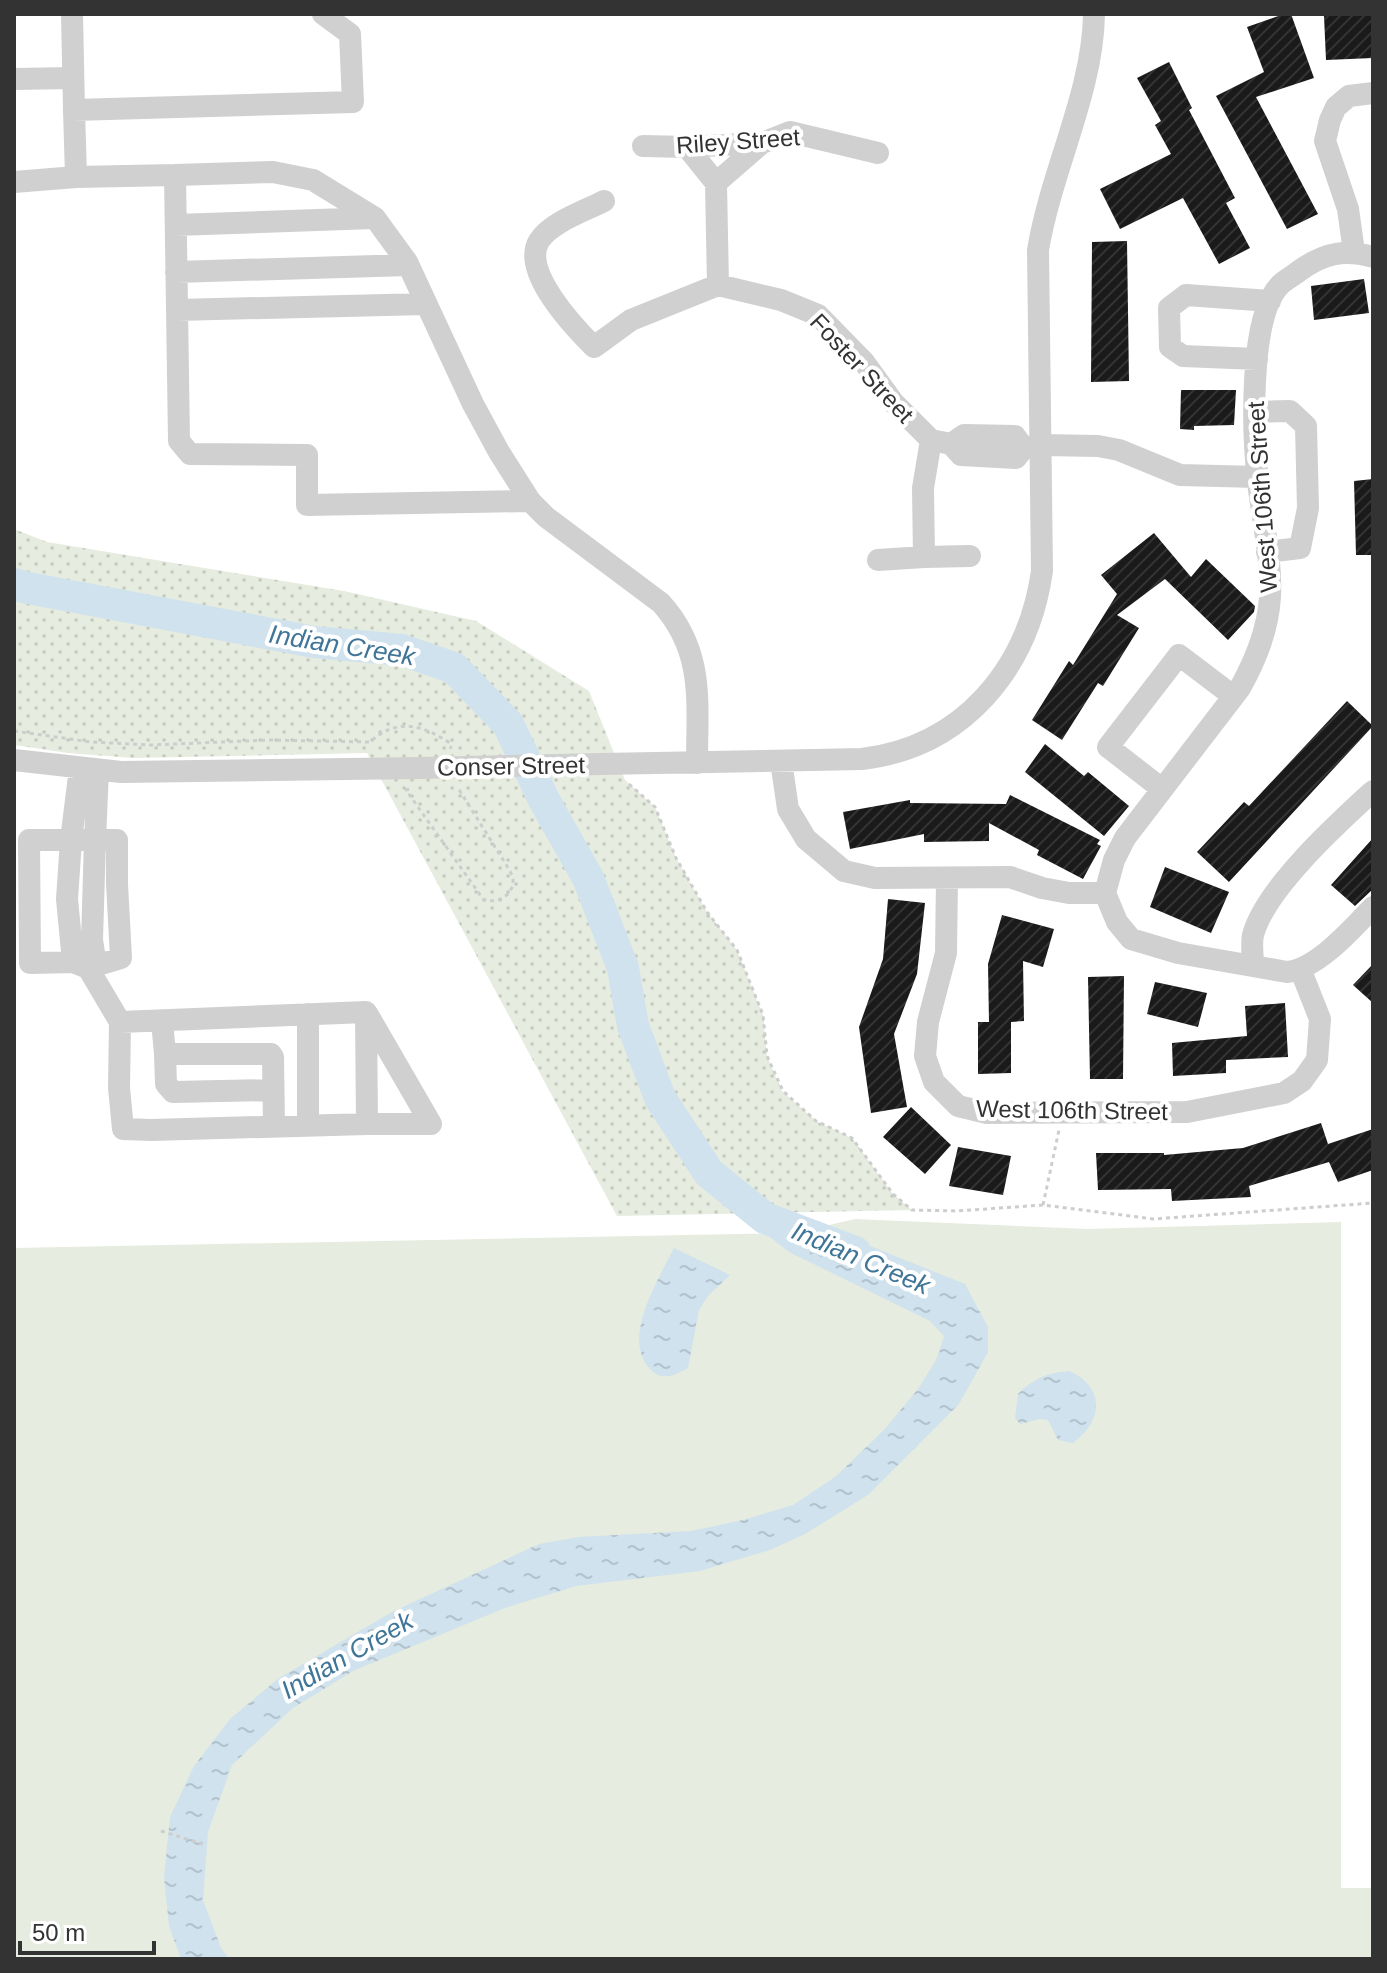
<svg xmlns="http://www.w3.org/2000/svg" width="1387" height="1973" font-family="Arial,sans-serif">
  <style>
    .grass { fill: #e6ecdf }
    .park { fill: url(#park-dots) }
    .water { fill: url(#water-ripples) }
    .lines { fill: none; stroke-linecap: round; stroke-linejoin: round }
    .river { stroke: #cfe2ee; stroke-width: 32 }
    .building { fill: url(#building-hatch) }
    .path { stroke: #cdcdcd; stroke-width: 3; stroke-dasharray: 4 4; stroke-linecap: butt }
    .minor { stroke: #d0d0d0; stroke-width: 22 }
    .minor-bridge { stroke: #d0d0d0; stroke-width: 22 }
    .labels { text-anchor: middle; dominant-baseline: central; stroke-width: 8; stroke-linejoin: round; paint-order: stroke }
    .street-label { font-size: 24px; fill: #333; stroke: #fff }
    .water-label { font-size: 26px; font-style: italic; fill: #3f7597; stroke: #fff }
  </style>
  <defs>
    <pattern id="park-dots" width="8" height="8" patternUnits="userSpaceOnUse" patternTransform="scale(2)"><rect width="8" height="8" fill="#e6ecdf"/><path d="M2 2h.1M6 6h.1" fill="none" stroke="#c6cbc0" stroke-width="1.8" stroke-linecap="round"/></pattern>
    <pattern id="water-ripples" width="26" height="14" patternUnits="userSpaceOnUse" patternTransform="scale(2)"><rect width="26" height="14" fill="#cfe2ee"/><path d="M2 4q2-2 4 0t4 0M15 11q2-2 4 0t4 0" fill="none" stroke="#b2c2cd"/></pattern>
    <pattern id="building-hatch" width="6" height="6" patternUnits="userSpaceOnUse" patternTransform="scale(2)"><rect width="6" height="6" fill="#1a1a1a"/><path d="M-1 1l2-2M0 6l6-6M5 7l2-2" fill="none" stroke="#333"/></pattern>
  </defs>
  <rect width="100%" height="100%" fill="#fff"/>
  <!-- grass -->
  <path class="grass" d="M855 1219 1088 1229 1341 1222V1888H1373V1959H14V1248L795 1233Z"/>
  <!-- park -->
  <path class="park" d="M14 529 47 542 344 591 476 621 589 691 625 780 655 807 676 858 707 912 737 950 763 1015 767 1056 782 1091 816 1121 852 1138 893 1194 912 1210 617 1216 367 753 134 758 68 753 14 745Z"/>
  <!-- water -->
  <path class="water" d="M795 1233 870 1246 965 1284 988 1327V1352L959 1404 868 1495 805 1534 770 1550 700 1571 576 1586 505 1608 353 1671 293 1708 232 1765 208 1832 203 1900 221 1948 229 1959H181L169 1926 164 1877 170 1817 194 1766 230 1719 279 1678 392 1612 539 1544 579 1537 691 1531 743 1520 793 1505 835 1477 884 1430 918 1389 936 1360 944 1336 930 1321 789 1252 766 1234Z
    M674 1248 730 1275 708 1296 699 1310 688 1368C677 1374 665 1381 653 1372 618 1342 659 1279 674 1248Z
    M1069 1371C1106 1387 1103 1421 1073 1443L1058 1440 1048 1420 1040 1419 1020 1424 1015 1418 1018 1394C1032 1379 1049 1372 1069 1371Z"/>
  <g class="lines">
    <!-- river -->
    <path class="river" d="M14 584 28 588 314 642 402 650 454 668 508 724 544 800 588 878 623 968 633 1026 660 1098 709 1173 765 1218 855 1252"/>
  </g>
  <!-- building -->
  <path class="building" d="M1284 14H1291L1314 78 1256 97 1318 214 1287 229 1216 96 1264 72 1247 27Z
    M1373 14V58L1326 60 1324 16Z
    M1169 62 1192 108 1189 110 1235 198 1226 203 1250 248 1219 264 1183 198 1120 229 1100 189 1171 154 1155 125 1161 121 1137 78Z
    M1127 241 1129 381 1091 382 1092 242Z
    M1364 279 1369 313 1314 320 1311 286Z
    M1181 390H1236L1234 425 1194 426V430L1180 429Z
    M1373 479V555H1356L1354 481Z
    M1154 533 1191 577 1206 559 1255 606 1254 612 1228 640 1165 579 1117 615 1139 628 1103 686 1098 683 1062 740 1032 720 1069 661 1073 665 1117 594 1101 575Z
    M1347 701 1373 726 1229 882 1197 852 1244 802 1249 806Z
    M1045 744 1084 776 1088 772 1129 806 1104 836 1025 772Z
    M1010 795 1100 840 1097 844 1101 846 1083 879 1037 855 1039 850 989 823V841L924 842V834L850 849 843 812 910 800V803L1006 804Z
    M1373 838V889L1355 906 1331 885Z
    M1165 867 1229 892 1211 933 1150 907Z
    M888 899 925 903 917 974 894 1034 907 1107 871 1113 859 1027 883 959Z
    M1002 915 1054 929 1043 967 1023 961 1024 1021 1011 1022V1073L978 1074V1022H989L988 964Z
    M1373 964V1003L1353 985Z
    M1124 976 1123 1079H1090L1088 977Z
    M1155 982 1207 993 1198 1027 1147 1014Z
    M1285 1003 1288 1057 1226 1060V1073L1173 1076 1172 1043 1247 1036 1245 1006Z
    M911 1107 951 1145 925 1174 883 1137Z
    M1321 1123 1328 1144 1373 1129V1170L1338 1182 1329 1162 1249 1186 1251 1197 1172 1201 1171 1189 1098 1190 1096 1153H1164V1155L1243 1148Z
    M958 1147 1011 1156 1003 1195 949 1186Z"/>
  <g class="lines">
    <!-- path -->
    <path class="path" d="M14 731 91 742 151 745 269 740 370 742C398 717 422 725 450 743L451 749
      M629 784 655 807 676 858 707 912 737 950 763 1015 767 1056 783 1091 816 1121 852 1138 893 1194 912 1210 957 1211 1043 1205 1153 1219 1373 1203
      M409 789 406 790 483 899C496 905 514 896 513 879 512 874 509 870 507 866L458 788
      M1043 1205 1059 1130
      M161 1831 206 1845"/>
    <!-- minor -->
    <path class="minor" d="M72 14 74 110 353 102 350 34 323 14
      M14 79 73 78
      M74 110 76 177 175 175
      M643 146 687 147 762 143 790 132 878 153
      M687 147 716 183 718 285
      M14 182 76 177
      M716 183 762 143
      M604 201C585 211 551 222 539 241 521 271 574 327 594 347L631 320 718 285 781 300 818 315 864 362 893 402 931 440 951 444 961 455 1016 458 1024 448 1041 445 1098 446 1119 450 1180 475 1257 477
      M176 225 374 218
      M1354 252 1348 209 1325 141 1330 120 1336 107 1349 96 1373 93
      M1373 257C1344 249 1324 253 1299 271 1293 276 1285 280 1280 285 1248 317 1253 438 1258 481 1262 519 1272 559 1270 597 1268 630 1256 659 1240 688L1125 838 1114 860 1105 893 1117 922 1131 939 1178 953 1287 972C1317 969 1352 929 1373 907
      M176 272 408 265
      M177 310 426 304
      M1257 359 1183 356 1170 347 1169 308 1186 295 1270 301
      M1256 412 1290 411 1306 426 1308 508 1300 548 1267 552
      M951 444 964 435 1015 436 1024 448
      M530 501 307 505V455L190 454 179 441 175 175 273 172 313 180 375 218 407 262 473 404 499 452 530 501 546 517 661 603C705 652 697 702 697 763
      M924 557 970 556
      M878 560 924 557 923 488 931 440
      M14 760 121 772 420 768
      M781 761 788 809 806 839 844 871 875 878 1010 877 1042 888 1069 893H1105
      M601 764 862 759C963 747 1028 669 1042 571L1038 250C1051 171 1093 92 1094 14
      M1162 789 1108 747 1179 655 1233 696
      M947 879 946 953 928 1022 925 1056 934 1082 958 1106 987 1113 1187 1112 1284 1093 1302 1081 1317 1060 1320 1019 1301 971
      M73 962 67 899 71 840 80 768
      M96 966 92 940 95 840H117V884L121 958 88 968 73 962 30 963 29 840H95L98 770
      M1253 966C1253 956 1251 944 1253 935 1265 889 1338 823 1373 791
      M88 968 120 1022 366 1012 367 1124 151 1130 123 1129 119 1088 120 1022
      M308 1014V1125
      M162 1021 165 1054H271L273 1057 274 1126
      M165 1054 166 1084 173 1092 273 1090
      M367 1124H431L368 1015"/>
    <!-- minor-bridge -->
    <path class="minor-bridge" d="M420 768 601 764"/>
  </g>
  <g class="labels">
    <!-- street labels -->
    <g class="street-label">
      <text transform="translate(738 141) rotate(-4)">Riley Street</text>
      <text transform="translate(862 368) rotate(47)">Foster Street</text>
      <text transform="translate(1262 497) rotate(-94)">West 106th Street</text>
      <text transform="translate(511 766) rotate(-1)">Conser Street</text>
      <text transform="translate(1072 1110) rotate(1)">West 106th Street</text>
    </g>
    <!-- water labels -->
    <g class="water-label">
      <text transform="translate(342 645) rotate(9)">Indian Creek</text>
      <text transform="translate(861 1258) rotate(23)">Indian Creek</text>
      <text transform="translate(347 1655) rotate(-30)">Indian Creek</text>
    </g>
  </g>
  <!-- border -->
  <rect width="1387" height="1973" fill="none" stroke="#333333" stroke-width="32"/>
  <!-- scale -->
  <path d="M20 1941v12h134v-12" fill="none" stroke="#333333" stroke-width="4"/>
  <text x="32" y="1941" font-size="24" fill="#333333" stroke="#ffffff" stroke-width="6" paint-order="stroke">50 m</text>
</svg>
